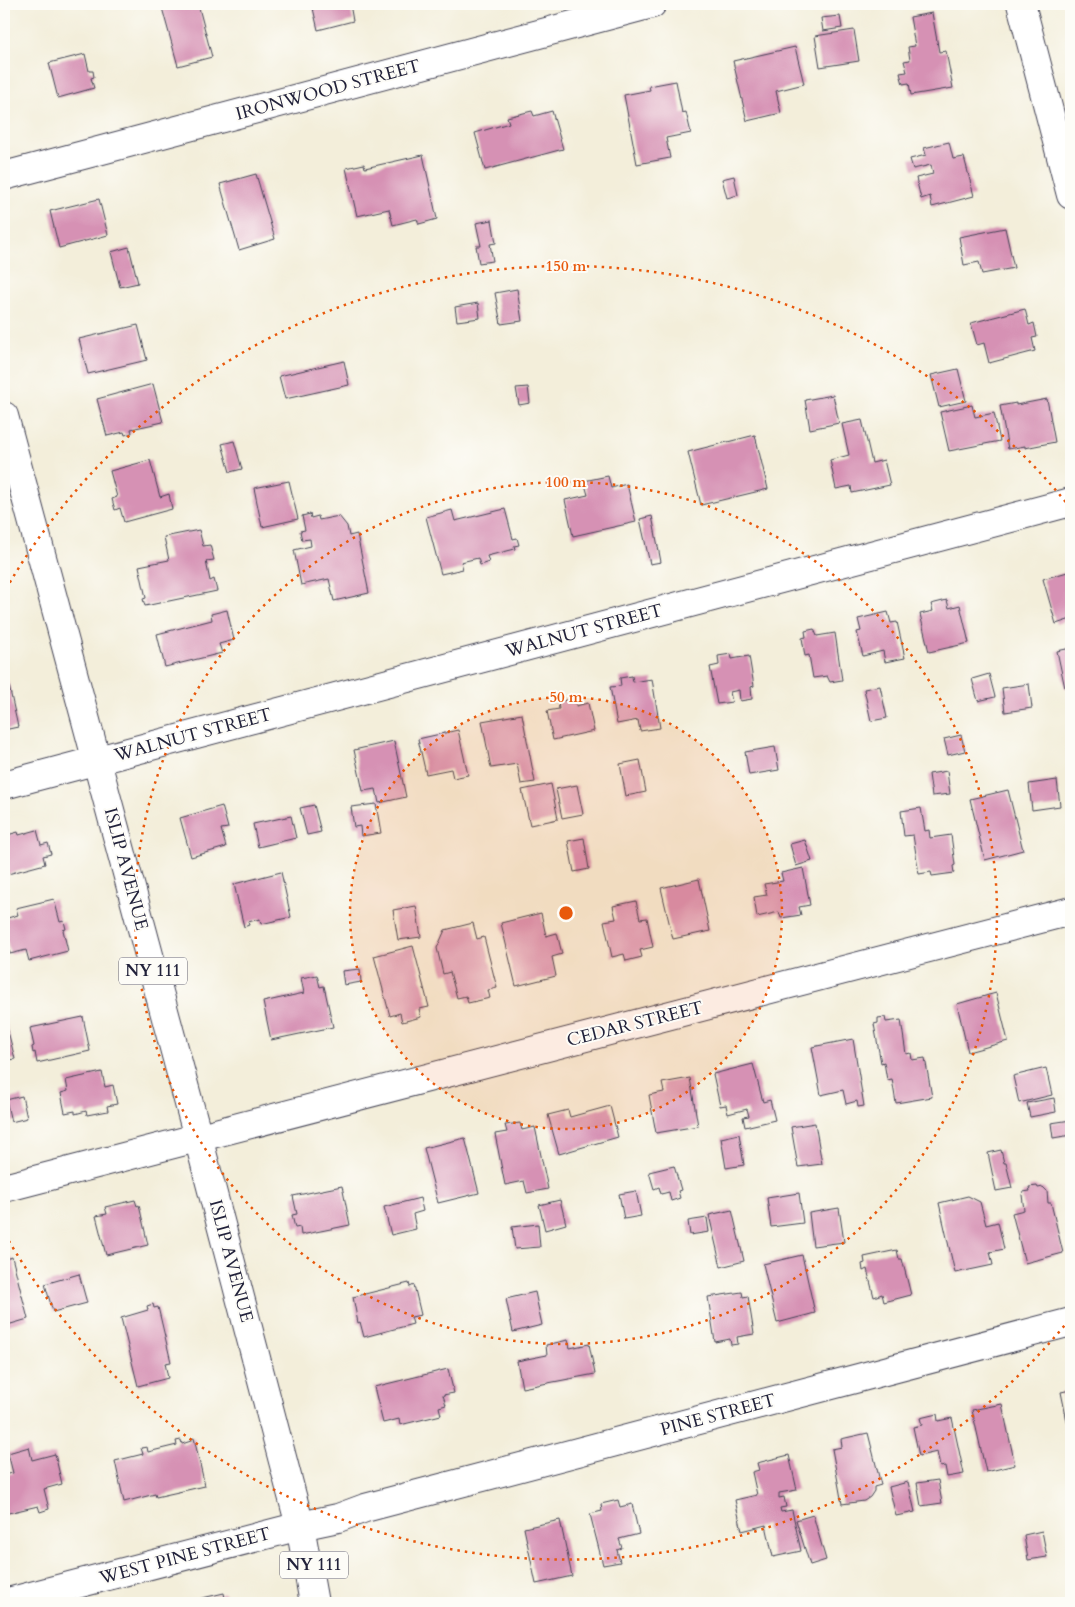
<svg xmlns="http://www.w3.org/2000/svg" width="1075" height="1607" font-family="Cardo,serif">
  <style>
    .building { fill: #d691b4 }
    .lines { fill: none; stroke-linecap: round; stroke-linejoin: round }
    .minor-casing { stroke: #414153; stroke-width: 30 }
    .primary-casing { stroke: #414153; stroke-width: 30 }
    .minor { stroke: #fff; stroke-width: 28 }
    .primary { stroke: #fff; stroke-width: 28 }
    .ring { fill: none; stroke: #e8590c; stroke-width: 2.5; stroke-dasharray: 2.5 5 }
    .labels { text-anchor: middle; dominant-baseline: central; stroke-width: 4; stroke-linejoin: round; paint-order: stroke }
    .shield { fill: #fdfcf7; stroke: #646373; stroke-width: 1 }
    .shield-label { font-size: 16px; font-weight: bold; fill: #22223b }
    .street-label { font-size: 18px; fill: #22223b; stroke: #fdfcf7 }
    .centre { fill: #e8590c; stroke: #fdfcf7; stroke-width: 2.5 }
    .ring-label { font-size: 15px; text-anchor: middle; font-weight: bold; fill: #e8590c; stroke: #fdfcf7; stroke-width: 4; stroke-linejoin: round; paint-order: stroke }
  </style>
  <rect width="100%" height="100%" fill="#fdfcf7"/>
  <filter id="ink" filterUnits="userSpaceOnUse"><feTurbulence type="fractalNoise" baseFrequency=".02" numOctaves="2"/><feDisplacementMap in="SourceGraphic" scale="10" xChannelSelector="R" yChannelSelector="G"/><feConvolveMatrix kernelMatrix="1 2 1 2 8 2 1 2 1" color-interpolation-filters="sRGB"/></filter>
  <filter id="wash" filterUnits="userSpaceOnUse"><feTurbulence type="fractalNoise" baseFrequency=".0096" numOctaves="4" result="noise"/><feDisplacementMap in="SourceGraphic" scale="20" xChannelSelector="R" yChannelSelector="G"/><feGaussianBlur stdDeviation="1.12" result="paint"/><feColorMatrix in="noise" values="0 0 0 0 0 0 0 0 0 0 0 0 0 0 0 0 0 1.4 0 .05"/><feComposite in="paint" operator="in"/></filter>
  <g filter="url(#wash)">
    <rect width="100%" height="100%" fill="#f3eeda"/>
    <g id="blocks">
      <!-- building -->
      <path class="building" d="M161 4H198L212 57 178 66Z
        M312 4H350L353 21 318 30Z
        M932 13 939 52 946 51 953 88 911 95 909 83 903 84 900 73 907 72 904 61 910 60 908 47 915 46 910 17Z
        M840 16 842 28 823 31 821 18Z
        M854 30 859 61 820 67 815 36Z
        M795 47 804 84 776 91 781 113 747 121 733 61Z
        M85 54 89 71H93L94 77 91 78 94 88 58 98 49 63Z
        M676 81 682 113 686 112 691 133 666 138 670 158 637 164 624 95 650 90 649 86Z
        M532 111 534 116 552 111 563 149 485 170 475 133 509 123 507 117Z
        M949 142 953 159 964 157 974 196 932 207 930 196 921 199 916 178 933 174 931 165 913 169 910 159 926 155 924 148Z
        M423 155 437 219 419 224 417 219 393 225 389 209 357 216 346 168 364 164 365 168Z
        M256 174 275 239 239 250 220 184Z
        M734 176 738 195 727 198 722 179Z
        M99 199 108 235 59 248 50 211Z
        M492 220 496 243 490 244 493 261 479 263 476 246H481L476 223Z
        M1005 228 1014 268 982 274 979 262 964 265 959 237Z
        M129 247 138 283 120 287 111 252Z
        M517 289 522 321 501 324 495 293Z
        M478 303 480 318 457 321 455 307Z
        M1025 309 1029 325 1034 323 1037 337 1032 338 1035 351 989 363 984 343 977 345 971 323Z
        M138 325 147 360 88 374 79 339Z
        M344 361 349 385 285 399 279 376Z
        M958 369 966 401 939 407 931 375Z
        M153 384 163 422 131 429 132 433 125 435 124 432 107 436 97 399Z
        M528 387 530 403 519 405 516 388Z
        M833 395 839 423 810 429 805 400Z
        M1047 399 1055 442 1025 448V446L1008 449 1000 406 1016 403V405Z
        M972 405 975 417 994 413 1000 441 949 451 940 412Z
        M862 420 872 463 884 460 890 485 852 493 851 486 836 489 830 460 849 455 842 424Z
        M755 435 768 489 701 505 688 452Z
        M234 441 242 469 230 472 222 444Z
        M150 460 160 497 169 494 172 509 124 522 120 508 115 510 112 499 117 497 110 471Z
        M608 476 611 488 627 484 636 522 573 536 565 500 588 495 584 481Z
        M289 481 298 519 262 527 254 488Z
        M505 509 513 539 517 538 519 545 514 546 515 549 487 556 489 562 480 565 478 558 461 562 463 569 441 574 426 517 452 510 455 521Z
        M310 514 311 518 318 516 319 520 339 516 347 526 349 536 357 534 369 593 334 601 329 579 301 585 294 550 311 546 310 539 302 540 300 531 305 530 302 516Z
        M652 516 661 562 650 564 640 519Z
        M199 530 203 546 210 545 214 560 206 561 210 581 214 579 217 591 145 606 143 599 146 598 139 566 169 560 164 537Z
        M1071 571V619L1056 624 1043 579Z
        M947 600 949 608 960 605 969 643 929 652 920 614 933 611 931 604Z
        M227 610 234 640 219 644 222 653 165 667 157 634 212 620 211 614Z
        M888 612 891 623 897 622 905 658 885 662 883 651 863 656 857 632 861 631 858 619Z
        M814 629 817 636 835 633 842 680 830 682 827 676 813 678 809 655 805 656 802 638 806 637 805 631Z
        M1071 648V686L1065 688 1057 651Z
        M731 654 732 659 749 656 754 686 751 687 752 699 740 701 739 690 730 692 732 702 717 704 710 667 719 665 718 656Z
        M989 674 995 697 978 701 972 679Z
        M632 676 633 682 652 679 660 728 640 731 638 720 617 724 610 687 621 686 620 678Z
        M8 681 18 727 4 730V682Z
        M1029 684 1032 708 1005 712 1002 688Z
        M880 686 887 718 871 721 864 689Z
        M575 698 576 706 588 703 594 731 553 740 547 711 559 709 558 702Z
        M522 714 535 782 521 784 517 764 491 768 482 721Z
        M458 730 468 775 453 778 451 769 426 774 418 739Z
        M961 735 965 751 948 755 944 739Z
        M394 741 406 797 379 803 376 789 363 791 354 750Z
        M775 747 779 770 749 775 745 752Z
        M640 760 646 792 626 796 620 764Z
        M947 771 950 794 932 796 929 774Z
        M1057 780 1060 806 1032 810 1029 784Z
        M551 784 558 819 530 825 522 790Z
        M577 785 583 814 562 818 556 789Z
        M1008 790 1023 850 985 860 970 799Z
        M376 804 381 833 361 836 360 826 354 827 351 807Z
        M314 805 321 832 307 835 300 808Z
        M222 806 228 828 221 829 226 847 191 857 180 818Z
        M921 808 925 831 929 830 930 838 951 835 955 865 953 866 954 873 932 876 931 872 919 874 913 835 904 836 901 811Z
        M291 816 296 838 258 847 253 824Z
        M37 830 41 845 48 843 51 854 43 856 45 864 4 875V836L18 832 19 835Z
        M584 838 589 869 574 872 568 841Z
        M805 840 812 861 796 866 790 844Z
        M803 868 810 905 799 907 801 915 781 918 779 912 757 917 754 897 767 895 764 884 783 881 781 873Z
        M281 872 291 917 261 924 260 919 248 922 249 925 244 927 234 884Z
        M699 879 710 931 673 939 661 888Z
        M54 899 60 922 64 921 66 929 63 930 68 951 29 961 26 950 10 954 4 928V919L18 915 16 908Z
        M636 901 640 919 647 918 653 947 640 950 642 957 626 961 624 954 612 957 604 921 616 919 613 906Z
        M416 906 421 937 398 940 393 910Z
        M541 913 546 936 557 933 562 954 552 957 556 976 516 986 501 923Z
        M473 923 477 939 484 937 497 988 488 990 490 998 468 1003 466 996 457 998 450 972 443 974 437 948 445 930Z
        M413 946 429 1007 419 1009 421 1017 402 1022 400 1013 390 1016 374 956Z
        M360 969 361 982 344 985 342 971Z
        M317 975 320 987 324 986 333 1027 271 1040 263 1002 304 993 301 978Z
        M996 993 1008 1041 968 1052 957 1004Z
        M83 1017 90 1051 37 1063 35 1052 33 1053 32 1047 34 1046 30 1028Z
        M885 1017 886 1022 901 1020 906 1054 911 1053 912 1060 925 1058 932 1097 896 1103 892 1079 887 1080 884 1062 881 1063 874 1024 878 1023V1018Z
        M6 1023 15 1059 4 1061V1024Z
        M853 1039 864 1106 858 1107 857 1101 846 1104 843 1090 821 1095 812 1047Z
        M753 1064 763 1102 770 1100 775 1120 745 1127 743 1117 749 1116 747 1109 728 1114 726 1105 720 1106 713 1074Z
        M1046 1068 1052 1095 1019 1103 1013 1076Z
        M102 1072 105 1087 113 1085 117 1104 107 1106 108 1111 87 1115 86 1111 75 1114V1111L65 1113 61 1093 68 1091 66 1080Z
        M690 1078 698 1126 656 1133 649 1095 664 1092 662 1083Z
        M22 1096 27 1118 11 1122 6 1100Z
        M1054 1098 1056 1112 1030 1117 1027 1103Z
        M610 1106 618 1137 559 1154 548 1115 568 1110 570 1117Z
        M1071 1120V1135L1053 1138 1051 1123Z
        M520 1123 522 1130 535 1127 548 1189 527 1193 524 1181 505 1185 495 1134 507 1132 505 1125Z
        M815 1123 822 1164 798 1167 791 1127Z
        M739 1134 744 1165 726 1168 721 1138Z
        M465 1138 479 1193 438 1203 424 1148Z
        M1001 1150 1004 1163H1006L1012 1188 996 1191 988 1153Z
        M674 1166 681 1190 678 1191 680 1198 671 1201 669 1192 661 1194 659 1187 654 1189 649 1172Z
        M342 1186 350 1225 301 1235 300 1227 295 1228 292 1215 297 1214 293 1196Z
        M1037 1186 1038 1188 1043 1187 1047 1191 1048 1203H1051L1063 1253 1025 1263 1012 1213 1024 1210 1022 1195 1023 1192 1030 1191 1029 1187Z
        M636 1191 641 1216 624 1219 619 1194Z
        M799 1193 803 1223 771 1227 767 1198Z
        M968 1196 980 1202 986 1225 998 1222 1004 1249 990 1252 993 1265 955 1273 939 1203Z
        M420 1198 423 1211 413 1214 416 1229 391 1235 384 1207Z
        M135 1200 137 1206 139 1205 148 1245 106 1255 96 1216 107 1214 105 1207Z
        M560 1200 566 1224 545 1230 539 1205Z
        M839 1208 844 1242 813 1246 809 1213Z
        M732 1210 744 1261 721 1267 709 1215Z
        M707 1218 709 1232 690 1235 688 1221Z
        M538 1224 540 1247 515 1249 512 1227Z
        M897 1250 899 1259H902L911 1295 884 1302 882 1294 874 1297 867 1269 863 1271 862 1264 865 1263 864 1257Z
        M802 1255 815 1313 777 1323 763 1264Z
        M12 1257 28 1319 4 1326V1260Z
        M79 1274 87 1303 53 1312 45 1284Z
        M409 1283 410 1287 414 1285 421 1315 411 1317 413 1324 364 1337 360 1322 358 1323 353 1297Z
        M535 1292 542 1325 513 1332 506 1299Z
        M742 1292 743 1297 748 1296 754 1334 737 1337 738 1344 731 1345 730 1339 715 1342 708 1297Z
        M153 1304 154 1308 158 1307 171 1362 165 1363 168 1378 138 1386 121 1318 148 1310 147 1306Z
        M568 1340 570 1348 589 1344 595 1374 522 1388 517 1361 547 1355 546 1345Z
        M448 1369 454 1393 443 1395 446 1405 439 1407 441 1415 400 1425 399 1419 383 1423 374 1387Z
        M1071 1390V1425L1068 1426 1061 1392Z
        M1002 1404 1015 1465 986 1472 972 1410Z
        M937 1414 938 1421 952 1418 964 1474 947 1477 945 1466 940 1467 937 1452 919 1456 913 1427 922 1425 920 1418Z
        M868 1433 881 1485 874 1487V1491L870 1497 864 1501 842 1504 832 1449 842 1447 841 1439Z
        M194 1438 205 1486 156 1497 155 1494 124 1502 115 1461 143 1454 141 1448 147 1447 148 1452 177 1445 176 1441 181 1440 182 1444 191 1441V1439Z
        M29 1447 32 1460 55 1454 62 1484 44 1489 49 1509 40 1512 38 1506 4 1514V1475L13 1473 8 1453Z
        M789 1455 797 1490 779 1493V1498L784 1497 786 1507 780 1508 781 1512 792 1510 801 1551 773 1557 766 1525 742 1531 735 1500 757 1495 752 1472 759 1470 757 1463Z
        M938 1480 942 1503 921 1506 917 1483Z
        M908 1482 915 1512 896 1516 889 1487Z
        M618 1500 620 1507 632 1504 639 1534 619 1539 622 1548 617 1550 620 1562 603 1565 590 1514 602 1511 601 1504Z
        M813 1515 826 1560 810 1565 796 1520Z
        M560 1520 572 1576 536 1584 524 1528Z
        M1042 1531 1047 1557 1028 1560 1024 1535Z
        M224 1593 226 1603H199L198 1599Z"/>
    </g>
  </g>
  <g filter="url(#ink)">
    <use href="#blocks" fill-opacity="0" stroke="#414153" stroke-width="1"/>
    <g class="lines">
      <!-- minor casing -->
      <g class="minor-casing">
        <path id="minor" d="M1021 4 1071 195
          M4 176 652 4
          M4 785 1071 502
          M4 1188 1071 911
          M4 1603 300 1526 338 1518 365 1508 1071 1322"/>
      </g>
      <!-- primary casing -->
      <g class="primary-casing">
        <path id="primary" d="M4 416 198 1137 300 1526 314 1603"/>
      </g>
      <!-- minor -->
      <use href="#minor" class="minor"/>
      <!-- primary -->
      <use href="#primary" class="primary"/>
    </g>
  </g>
  <!-- distance rings -->
  <circle cx="566" cy="913" r="216" fill="#e8590c" fill-opacity=".12"/>
  <g class="ring">
    <circle cx="566" cy="913" r="216"/>
    <circle cx="566" cy="913" r="431"/>
    <path d="M1069 1320A647 647 0 0 1 6 1236M6 589A647 647 0 0 1 1069 506"/>
  </g>
  <g class="labels">
    <!-- shield labels -->
    <g class="shield">
      <rect x="119" y="957.5" width="68" height="27" rx="4"/>
      <rect x="280" y="1551.5" width="68" height="27" rx="4"/>
    </g>
    <g class="shield-label">
      <text x="153" y="971">NY 111</text>
      <text x="314" y="1565">NY 111</text>
    </g>
    <!-- street labels -->
    <g class="street-label">
      <text transform="translate(328 90) rotate(-15)">IRONWOOD STREET</text>
      <text transform="translate(584 631) rotate(-15)">WALNUT STREET</text>
      <text transform="translate(193 735) rotate(-15)">WALNUT STREET</text>
      <text transform="translate(126 869) rotate(75)">ISLIP AVENUE</text>
      <text transform="translate(635 1024) rotate(-14)">CEDAR STREET</text>
      <text transform="translate(231 1261) rotate(75)">ISLIP AVENUE</text>
      <text transform="translate(718 1415) rotate(-15)">PINE STREET</text>
      <text transform="translate(185 1556) rotate(-15)">WEST PINE STREET</text>
    </g>
  </g>
  <circle cx="566" cy="913" r="8" class="centre"/>
  <g class="ring-label">
    <text x="566" y="271">150 m</text>
    <text x="566" y="487">100 m</text>
    <text x="566" y="702">50 m</text>
  </g>
  <!-- margin -->
  <rect width="1075" height="1607" fill="none" stroke="#fdfcf7" stroke-width="20"/>
</svg>
